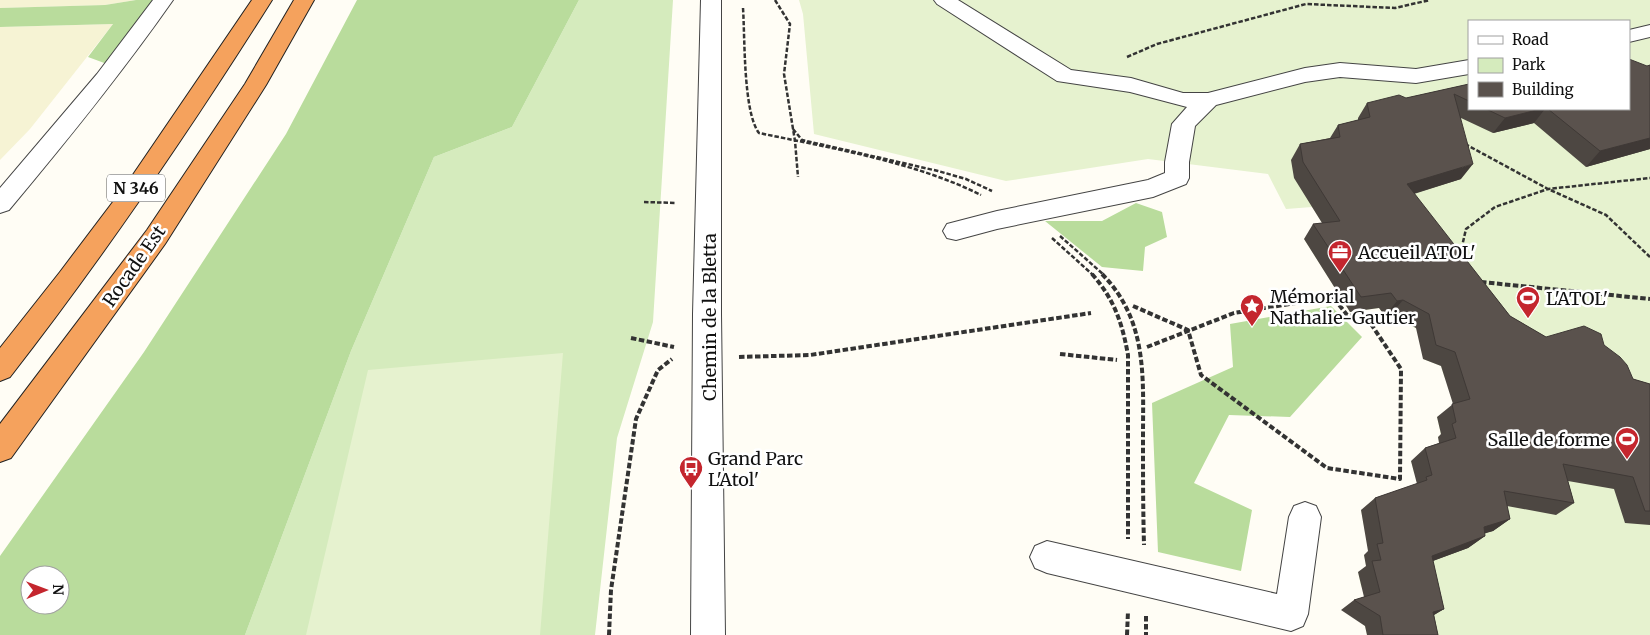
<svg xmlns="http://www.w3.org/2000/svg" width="1650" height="635" font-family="Merriweather,serif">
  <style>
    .farmland { fill: #f6f3d4 }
    .green { fill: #d5ebbd }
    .forest { fill: #b9dc9c; fill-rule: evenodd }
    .pitch { fill: #e6f2cf; fill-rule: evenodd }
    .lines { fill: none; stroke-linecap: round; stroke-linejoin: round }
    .minor-casing { stroke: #444; stroke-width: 2 }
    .highway-casing { stroke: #222; stroke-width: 2 }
    .path-far1 { stroke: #333; stroke-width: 2.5; stroke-dasharray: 4.5 2; stroke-linecap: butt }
    .path { stroke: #333; stroke-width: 4; stroke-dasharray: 5.5 2.5; stroke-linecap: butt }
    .minor { fill: #fff; fill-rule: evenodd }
    .highway { fill: #f5a25d; fill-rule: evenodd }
    .wall { fill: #4d4742 }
    .shaded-wall { fill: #3f3936 }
    .building { fill: #5a524d; stroke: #3f3936 }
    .labels { text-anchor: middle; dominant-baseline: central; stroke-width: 5; stroke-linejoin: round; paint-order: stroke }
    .shield { fill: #fff; stroke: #585858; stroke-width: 1 }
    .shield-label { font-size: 16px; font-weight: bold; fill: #111 }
    .poi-label { font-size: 18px; fill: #111; stroke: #fff; text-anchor: start }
    .street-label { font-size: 18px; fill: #111; stroke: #fff }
  </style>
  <rect width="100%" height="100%" fill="#fffdf5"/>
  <!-- farmland -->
  <path class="farmland" d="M0 0H136L105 5 0 8Z
    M113 24 30 129 0 160V27Z"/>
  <!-- green -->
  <path class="green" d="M579 0H673L653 322 617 438 595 635H245L351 351 434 157 512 127Z"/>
  <!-- forest -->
  <path class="forest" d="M136 0H157L107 64 88 57 113 24 0 27V8L105 5Z
    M357 0H579L512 127 434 157 351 351 245 635H0V556L144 352 286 134ZM30 575H60V605H30Z
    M1136 203 1162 212 1167 237 1145 247 1143 271 1102 267 1045 221H1102Z
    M1331 306 1362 337 1290 417 1229 415 1194 483 1252 510 1241 571 1158 552 1152 403 1233 367 1230 324Z"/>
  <!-- pitch -->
  <path class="pitch" d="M799 0H1650V635H1367L1365 626 1360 622 1371 600 1361 586 1358 572 1367 570 1364 555 1379 552 1365 531 1361 510 1404 495 1420 486 1419 474 1414 473 1411 461 1442 451 1438 437 1441 435 1437 417 1463 410 1444 376 1441 366 1423 359 1426 334 1406 323 1405 311 1385 316 1379 308 1350 312 1304 239 1330 235 1312 207 1286 209 1268 174 1148 159 1006 181 814 134 803 14ZM1469 21H1629V109H1469Z
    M563 353 540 635H306L368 370Z"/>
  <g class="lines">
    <!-- minor casing -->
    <g class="minor-casing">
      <path id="minor" d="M153 0H173C122 73 66 142 9 210L0 213V188L97 74Z
        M701 0H721V314L725 635H691L693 314Z
        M934 0H958L1071 70 1131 78 1183 93H1208L1305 68 1340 63 1416 69 1469 60V74L1416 83 1340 77 1305 82 1216 105 1195 126 1189 162V178L1186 184 1153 197 997 229 956 240 947 238 943 231 947 224 997 211 1148 180 1165 173V162L1172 124 1187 107 1130 92 1057 81 937 4Z
        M1650 25V37L1629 42V30Z
        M1305 502 1316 506 1321 517 1308 614 1303 626 1291 631 1047 573 1035 568 1030 557 1035 546 1047 541 1277 594 1289 517 1294 506Z"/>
    </g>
    <!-- highway casing -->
    <g class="highway-casing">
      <path id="highway" d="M252 0H272C190 130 104 256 10 377L0 381V348L60 272 128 182Z
        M294 0H314L266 85 165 244 11 458 0 462V424L147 230 245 84Z"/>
    </g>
    <!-- path-far1 -->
    <path class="path-far1" d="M775 0 790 24 784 74 795 141 798 177
      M743 8C745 37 743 112 759 133 831 148 915 162 981 195
      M1127 57 1157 44 1306 4 1395 8 1430 0
      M793 129 802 140 938 171 966 179 992 191
      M1465 144 1548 189 1606 215 1650 257
      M644 202 676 203
      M1060 236 1104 275
      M1052 238 1093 275
      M1460 255 1466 229 1495 207 1548 189 1650 178"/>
    <!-- path -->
    <path class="path" d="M1092 274C1114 299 1122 322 1128 355V539
      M1102 274C1148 321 1143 377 1143 438 1143 474 1143 509 1144 545
      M1481 282 1650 299
      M1133 306 1188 330 1201 375 1327 468 1400 479 1401 369 1367 318 1347 315 1333 297
      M631 338 674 347
      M1147 347 1234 313 1339 296
      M1060 354 1117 360
      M739 357 810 355 1091 313
      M1146 616V635
      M609 635 611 590 636 419 658 370 672 359
      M1127 635 1128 611"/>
    <!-- minor -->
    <use href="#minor" class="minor"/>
    <!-- highway -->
    <use href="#highway" class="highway"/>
  </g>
  <!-- wall -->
  <path class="wall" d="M1650 65V149L1586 167 1534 123 1493 133 1461 118V179L1414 194 1510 316 1546 337 1604 345 1633 379 1650 384V525L1625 523 1614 489 1568 481 1574 503 1556 515 1507 506 1510 519 1493 531 1484 533 1485 536 1468 548 1433 561 1444 609 1434 615 1438 635H1367L1365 626 1341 610 1354 600 1364 597 1358 572 1366 566 1364 555 1368 551 1361 510 1375 498 1417 484 1411 461 1425 448 1439 443 1438 437 1441 434 1437 417 1453 404 1441 366 1423 359 1416 328 1391 314 1385 316 1379 308 1350 312 1304 239 1313 224 1322 223 1294 178 1291 160 1300 144 1330 138 1338 125 1358 120V118L1367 103 1406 98 1469 84V109H1629L1647 66Z"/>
  <!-- shaded-wall -->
  <path class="shaded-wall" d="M1541 109H1545L1534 123 1493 133 1505 118Z
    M1650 138V149L1586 167 1600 151Z
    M1473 164 1461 179 1396 199 1407 184Z
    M1403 300 1391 314 1385 316 1397 301Z
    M1510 519 1493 531 1467 539 1484 527Z
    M1485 536 1468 548 1416 567 1432 556Z
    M1444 609 1427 619 1433 612Z"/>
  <!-- building -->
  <path class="building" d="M1629 59 1647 66 1650 65V138L1600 151 1548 109H1629Z
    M1469 84V101L1454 94 1473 164 1407 184 1510 316 1546 337 1584 326 1601 334 1604 345 1620 357 1627 365 1633 379 1650 384V511H1645L1633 477 1563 464 1574 503 1504 491 1510 519 1484 527 1485 536 1432 556 1444 609 1433 612 1438 635H1383L1380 616 1354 600 1380 592 1372 561 1381 560 1377 544 1383 543 1375 498 1427 480 1426 477 1432 475 1425 448 1456 438 1452 424 1456 422 1452 404 1470 399 1455 352 1436 345 1429 314 1403 300 1397 301 1391 293 1361 297 1313 224 1340 221 1303 162 1300 144 1340 137 1338 125 1370 117 1367 103 1399 95 1406 98Z
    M1486 109H1541L1505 118Z"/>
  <!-- icons -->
  <defs>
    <g id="office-pin" transform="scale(1.25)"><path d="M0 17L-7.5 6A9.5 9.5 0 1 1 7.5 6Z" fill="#c4262e" stroke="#fff"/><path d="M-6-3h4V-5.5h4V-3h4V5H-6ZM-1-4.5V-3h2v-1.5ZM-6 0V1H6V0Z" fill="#fff"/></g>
    <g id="stadium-pin" transform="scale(1.25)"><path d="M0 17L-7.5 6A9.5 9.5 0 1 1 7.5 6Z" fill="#c4262e" stroke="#fff"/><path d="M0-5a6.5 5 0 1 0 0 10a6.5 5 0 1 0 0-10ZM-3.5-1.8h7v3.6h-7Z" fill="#fff"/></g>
    <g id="sight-pin" transform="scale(1.25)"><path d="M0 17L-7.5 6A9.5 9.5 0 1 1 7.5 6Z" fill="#c4262e" stroke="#fff"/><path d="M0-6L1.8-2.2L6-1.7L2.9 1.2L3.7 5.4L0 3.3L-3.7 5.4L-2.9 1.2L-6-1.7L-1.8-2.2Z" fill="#fff"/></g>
    <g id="bus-pin" transform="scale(1.25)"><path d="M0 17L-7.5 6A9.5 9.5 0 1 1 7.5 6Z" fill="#c4262e" stroke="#fff"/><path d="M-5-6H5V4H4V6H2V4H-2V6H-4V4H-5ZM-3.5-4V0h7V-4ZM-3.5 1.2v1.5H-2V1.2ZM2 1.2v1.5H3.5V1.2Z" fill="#fff"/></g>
  </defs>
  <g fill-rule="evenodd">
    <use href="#office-pin" x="1340" y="252"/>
    <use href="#stadium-pin" x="1528" y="298"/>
    <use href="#sight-pin" x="1252" y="306"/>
    <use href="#stadium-pin" x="1627" y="439"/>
    <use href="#bus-pin" x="691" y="468"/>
  </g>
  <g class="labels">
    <!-- shield labels -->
    <rect class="shield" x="107" y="174.5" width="58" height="27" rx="4"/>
    <g class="shield-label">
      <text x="136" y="188">N 346</text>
    </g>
    <!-- poi labels -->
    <g class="poi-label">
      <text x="1358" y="252">Accueil ATOL'</text>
      <text x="1270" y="296">Mémorial<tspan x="1270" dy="21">Nathalie-Gautier</tspan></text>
      <text x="1546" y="298">L'ATOL'</text>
      <text x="1610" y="439" text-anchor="end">Salle de forme</text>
      <text x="708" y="458">Grand Parc<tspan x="708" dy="21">L'Atol'</tspan></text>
    </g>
    <!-- street labels -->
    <g class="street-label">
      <text transform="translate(134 266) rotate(-55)">Rocade Est</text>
      <text transform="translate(709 317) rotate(-90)">Chemin de la Bletta</text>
    </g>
  </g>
  <!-- legend -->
  <rect x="1468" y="20" width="162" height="90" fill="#ffffff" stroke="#a0a0a0"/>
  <rect x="1478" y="36" width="25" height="8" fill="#ffffff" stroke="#a0a0a0"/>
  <text x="1512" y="45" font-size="15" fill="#111111">Road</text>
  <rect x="1478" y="58" width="25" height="15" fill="#d5ebbd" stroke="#a0a0a0"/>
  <text x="1512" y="70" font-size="15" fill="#111111">Park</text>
  <rect x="1478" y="82" width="25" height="15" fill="#5a524d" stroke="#a0a0a0"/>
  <text x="1512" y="95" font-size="15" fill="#111111">Building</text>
  <!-- north arrow -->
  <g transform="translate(45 590) rotate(89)"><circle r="24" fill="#ffffff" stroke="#a0a0a0"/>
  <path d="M0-4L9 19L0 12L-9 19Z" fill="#c4262e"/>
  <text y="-8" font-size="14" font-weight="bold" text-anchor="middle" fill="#111111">N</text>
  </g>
</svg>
